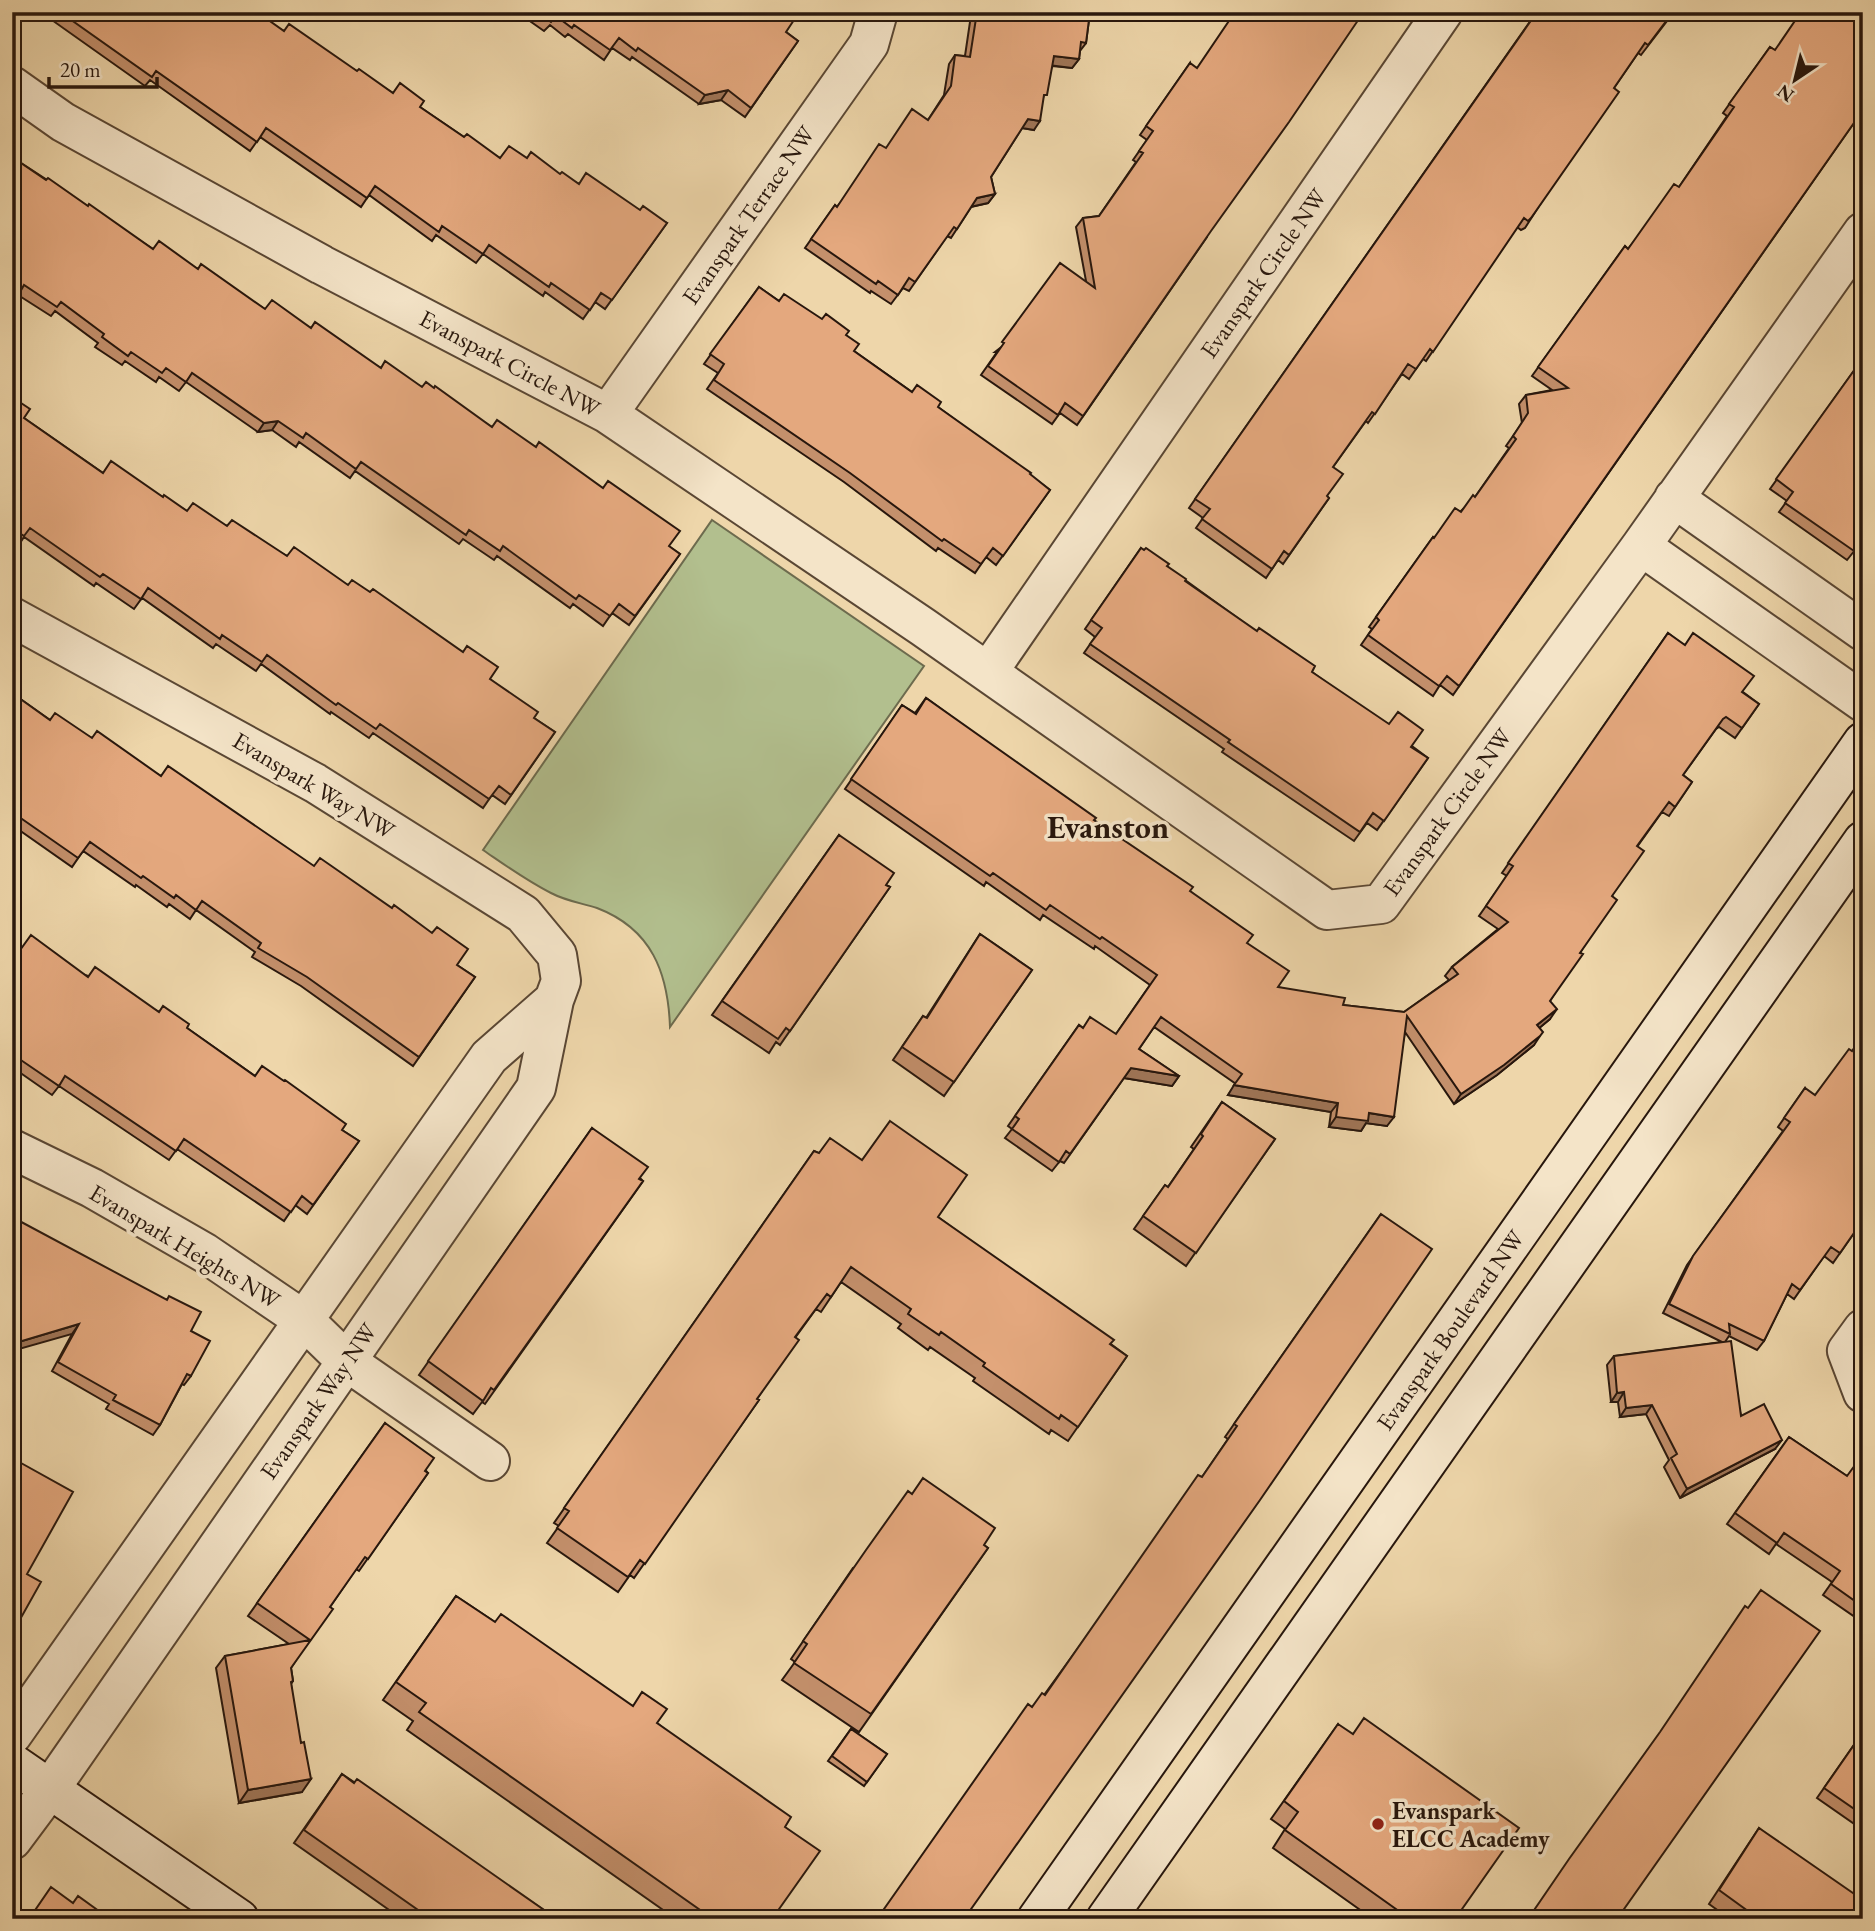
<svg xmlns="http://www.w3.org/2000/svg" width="1875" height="1931" font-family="'EB Garamond',serif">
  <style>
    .green { fill: #b2bf8e; stroke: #6d6b4e; stroke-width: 2 }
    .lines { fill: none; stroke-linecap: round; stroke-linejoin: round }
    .street-casing { stroke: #5a4734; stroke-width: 42 }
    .secondary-casing { stroke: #28170d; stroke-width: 42 }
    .street { stroke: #f4e4c8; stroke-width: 38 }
    .secondary { stroke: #f4e4c8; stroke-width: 38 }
    .wall { fill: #c4906c; stroke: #28170d; stroke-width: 2 }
    .shaded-wall { fill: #a07658; stroke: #28170d; stroke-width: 2 }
    .building { fill: #e4a87e; stroke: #28170d; stroke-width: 2 }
    .poi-dot { fill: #8f2418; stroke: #f4e4c8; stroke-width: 2.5 }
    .labels { text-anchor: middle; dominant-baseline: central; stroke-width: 7; stroke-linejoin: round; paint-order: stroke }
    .street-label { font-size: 24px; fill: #28170d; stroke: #f4e4c8 }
    .poi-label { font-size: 24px; font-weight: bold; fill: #28170d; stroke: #f4e4c8; text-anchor: start }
    .district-label { font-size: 32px; font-weight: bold; fill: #28170d; stroke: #f4e4c8 }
  </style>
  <rect width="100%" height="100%" fill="#eed6aa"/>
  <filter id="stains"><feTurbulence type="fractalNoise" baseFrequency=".00286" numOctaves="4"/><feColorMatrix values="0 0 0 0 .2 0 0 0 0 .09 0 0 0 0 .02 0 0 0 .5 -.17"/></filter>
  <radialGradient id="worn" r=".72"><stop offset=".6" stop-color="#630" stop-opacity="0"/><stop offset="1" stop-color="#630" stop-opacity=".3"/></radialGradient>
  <!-- green -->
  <path class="green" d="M712 520 924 666 670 1027C668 973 652 929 597 908 581 903 566 901 551 893 527 881 505 865 483 850Z"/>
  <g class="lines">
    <!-- street casing -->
    <g class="street-casing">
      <path id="street" d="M12 86 63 122 322 265 608 414 923 627 1327 910 1381 904 1641 546 1863 232
        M608 414 869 44 878 12
        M1674 498 1863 631
        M1641 546 1863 702
        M12 617 315 783 523 914 557 955 561 981 554 1000 536 1088 50 1789 12 1840
        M988 672 1443 12
        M12 1149 92 1188 205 1253 305 1321 346 1361 490 1461
        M1863 1329 1847 1351 1863 1393
        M12 1735 489 1057 554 1000"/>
    </g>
    <!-- secondary casing -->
    <g class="secondary-casing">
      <path id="secondary" d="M12 1763 239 1919
        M1037 1919 1863 742
        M1106 1919 1863 841"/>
    </g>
    <!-- street -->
    <use href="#street" class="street"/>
    <!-- secondary -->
    <use href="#secondary" class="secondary"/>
  </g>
  <!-- wall -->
  <path class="wall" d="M32 12H246L254 17 284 31 357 71 393 93 420 107 464 137 500 158H527L579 184 667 223 605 309 595 302 583 319 545 292 543 296 483 254 476 263 436 235 432 241 369 195 361 207 260 137 250 151 150 80 145 86 42 13 38 18Z
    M517 12H796L786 32 798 41 745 117 721 100 699 104 632 57 630 60 612 48 604 60 568 34 565 37 550 25 544 31Z
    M973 12H1090L1086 43 1080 51 1079 59 1072 68 1052 66 1034 130 1022 128 991 177 995 194 988 203 971 207 951 238 947 236 909 291 903 288 891 304 871 291 870 293 805 248 835 205 837 207 886 148 928 120 944 95 949 64 955 55 965 56 971 15Z
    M1674 12 1641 55 1638 53 1614 88 1525 228 1521 230 1517 227 1426 361 1423 359 1409 379 1402 374 1368 423 1366 421 1333 467 1327 496 1329 498 1283 564 1278 560 1266 578 1196 528 1203 518 1189 508 1529 23Z
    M1770 47 1863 110 1453 695 1440 685 1433 696 1361 645 1372 629 1369 627 1433 537 1434 538 1475 497 1509 448 1506 446 1522 423 1519 404 1526 395 1552 390 1532 376 1625 246 1628 249 1679 187 1727 116 1723 113Z
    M1190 63 1207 237 1077 425 1060 413 1052 424 981 375 997 352H995L1086 281 1076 227 1083 218 1099 216 1136 162 1133 160 1147 140 1140 135Z
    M12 157 153 249 198 269 265 309 311 328 381 368 422 387 492 427 680 554 629 625 612 613 603 626 573 604 570 608 497 556 494 560 463 539 459 544 355 471 350 478 299 442 296 447 272 430 258 432 186 382 179 391 159 377 156 382 125 361 122 365 95 347 98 343 55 311 51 316 18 295 13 301 12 300Z
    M759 287 779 301 846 335 854 351 912 392 938 407 1050 490 996 565 986 557 975 573 938 548 936 551 844 482 707 389 718 373 704 364Z
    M1863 358V540L1847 560 1779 512 1787 501 1770 489Z
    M12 397 24 418 103 473 163 497 187 511 227 526 287 556 348 585 490 679 534 718 555 732 505 804 492 795 483 808 373 733 369 738 331 712 330 714 261 664 256 671 216 644 213 648 142 598 134 609 96 583 94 586 24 537 18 546 12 542Z
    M1141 548 1312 672 1428 758 1377 830 1367 823 1354 841 1222 752 1224 749 1084 653 1095 637 1085 629Z
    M1668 633 1743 692 1759 704 1735 738 1719 727 1716 729 1683 775 1692 782 1669 816 1662 812 1637 847 1612 896 1580 953 1550 1001V1019L1539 1028 1534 1045 1497 1075 1454 1104 1405 1032 1387 1126 1366 1123 1361 1131 1329 1127 1331 1112 1228 1095 1236 1084 1154 1027 1139 1049 1179 1076 1172 1086 1124 1078 1064 1163 1060 1161 1052 1171 1005 1138 1012 1129 1008 1126 1079 1025 1083 1028 1116 1034 1150 985 1095 946 1094 949 1043 915 1040 920 986 882 984 886 845 789 902 705 915 713 926 698 1190 891 1247 943 1278 987 1343 1005 1404 1012 1449 980 1445 976 1452 967 1498 929 1479 916 1507 876 1502 873Z
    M12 693 50 720 92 738 161 776 457 965 475 977 413 1066 301 986 252 957 255 952 196 910 190 919 169 904 167 907 136 885 135 887 83 851 72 867 12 825Z
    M839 835 886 885 890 887 780 1045 776 1042 769 1053 712 1015Z
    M980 934 1032 970 944 1096 893 1060 923 1016 926 1018Z
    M12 949 18 953 88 976 159 1012 187 1028 255 1076 342 1130 359 1141 307 1214 295 1205 284 1221 177 1149 169 1160 59 1086 52 1095 12 1067Z
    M1805 1088 1858 1217 1863 1220 1833 1263 1824 1256 1794 1299 1787 1294 1764 1341 1757 1350 1729 1336 1725 1342 1741 1416 1775 1449 1680 1498 1664 1467 1669 1460 1646 1414 1620 1417 1618 1402H1611L1607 1365 1614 1356 1722 1342 1663 1313 1687 1265 1783 1131 1778 1127Z
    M1222 1102 1275 1139 1186 1266 1134 1229 1165 1185 1168 1187 1194 1149 1191 1147Z
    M592 1128 643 1181 485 1404 482 1402 473 1414 419 1375Z
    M814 1151 938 1217 1127 1356 1068 1441 1051 1430 1049 1434 973 1381 975 1378 930 1347 928 1350 898 1328 901 1324 841 1282 821 1312 816 1309 795 1338 757 1399 759 1400 634 1578 630 1575 618 1592 547 1543 559 1526 554 1523Z
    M1381 1214 964 1919 1032 1707 1044 1695 1202 1477 1228 1439 1225 1437Z
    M12 1217 191 1331V1376L184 1385 182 1384 160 1425 153 1435 106 1409 109 1404 52 1371 72 1334Z
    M385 1423 428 1473 359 1571 356 1569 330 1607 291 1668 293 1681 291 1684 302 1792 239 1803 216 1668 225 1656 289 1644 248 1616Z
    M1789 1437 1847 1476 1863 1464V1608L1862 1607 1855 1617 1823 1595 1832 1582 1776 1544 1769 1554 1727 1524Z
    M984 1545 988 1548 859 1732 782 1680 795 1662 791 1659 853 1568Z
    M456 1596 495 1622 657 1723 785 1827 772 1919H676L407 1730 413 1721 383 1700Z
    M1338 1724 1455 1919H1373L1273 1848 1285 1829 1271 1819Z
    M851 1729 887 1754 864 1786 828 1761Z
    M1863 1732V1830L1817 1798Z
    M342 1774 557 1919H402L294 1843Z
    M1759 1828 1863 1919H1730L1709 1904Z"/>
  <!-- shaded-wall -->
  <path class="shaded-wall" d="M1054 56 1079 59 1072 68 1048 65Z
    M728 90 721 100 699 104 705 95Z
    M1028 119 1040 121 1034 130 1022 128Z
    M995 194 988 203 970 207 977 198Z
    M278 421 272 430 258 432 264 423Z
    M1557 1009 1550 1019 1531 1035 1537 1025Z
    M1540 1036 1534 1045 1497 1075 1454 1104 1461 1094Z
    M1131 1068 1179 1076 1172 1086 1124 1078Z
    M1234 1085 1338 1103 1331 1112 1228 1095Z
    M1369 1113 1394 1117 1387 1126 1366 1123 1361 1131 1329 1127 1336 1117Z
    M79 1324 72 1334 12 1351V1344Z
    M1624 1392 1618 1402H1611L1617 1393Z
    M1652 1405 1646 1414 1620 1417 1626 1408Z
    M1782 1440 1775 1449 1680 1498 1687 1489Z
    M311 1779 302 1792 239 1803 248 1790Z"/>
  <!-- building -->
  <path class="building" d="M60 12H246L254 17 257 12 284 31 289 24 357 71 359 69 393 93 400 83 424 101 420 107 464 137 467 134 500 158 509 146 527 158 531 152 560 174 562 172 579 184 586 173 640 210 643 206 667 223 612 300 601 293 590 310 551 283 549 287 489 245 483 254 442 226 439 232 375 186 367 198 266 128 257 142 156 71 152 77Z
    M537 12H796L798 14 786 32 798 41 751 108 728 90 705 95 638 48 636 51 619 38 610 50 574 25 572 28 556 16 551 22Z
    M977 12H1090L1086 43 1081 42 1079 59 1054 56 1047 95H1044L1040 121 1028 119 991 177 995 194 977 198 957 229 954 227 915 282 909 278 898 295 878 281 876 284 811 239 835 205 837 207 879 144 886 148 912 109 928 120 951 86 955 55 970 57Z
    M1235 12H1361L1363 13 1289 122 1211 231 1083 416 1065 403 1058 415 988 366 1004 343 1002 342 1060 263 1095 288 1083 218 1099 216 1143 153 1139 151 1153 131 1146 126 1190 63 1197 68Z
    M1537 12H1673L1648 45 1645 43 1614 88 1619 92 1531 218 1528 221 1524 218 1433 352 1430 349 1416 369 1408 364 1375 414 1372 412 1333 467 1343 474 1327 496 1329 498 1289 555 1284 551 1272 569 1202 519 1210 509 1195 499Z
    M1801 12H1863V110L1459 686 1447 676 1439 686 1368 635 1379 620 1376 617 1433 537 1434 538 1455 508 1461 512 1473 495 1475 497 1516 439 1513 436 1528 413 1526 395 1568 388 1538 367 1625 246 1628 249 1674 184 1679 187 1734 107 1729 104 1770 47 1775 50Z
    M12 157 46 180 48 178 88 206 89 204 153 249 159 241 198 269 201 264 265 309 272 300 311 328 315 322 381 368 385 361 422 387 426 382 434 388 435 386 492 427 497 420 536 447 539 442 603 488 608 481 680 531 669 546 680 554 635 616 619 604 610 616 579 595 576 599 503 546 500 551 469 530 466 535 361 462 356 469 306 433 303 438 278 421 264 423 192 373 186 382 166 368 162 373 131 352 128 356 102 337 104 334 61 302 57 307 24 285 20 292 12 287Z
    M759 287 779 301 784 294 822 319 826 314 849 331 846 335 859 344 854 351 912 392 917 385 941 402 938 407 1031 473 1030 474 1050 490 1003 556 993 548 981 564 944 539 942 541 850 473 714 380 724 364 710 354Z
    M1863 358V539L1854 551 1785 503 1793 492 1776 479Z
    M12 397 30 409 24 418 103 473 111 461 163 497 164 495 187 511 193 503 227 526 232 520 287 556 294 547 348 585 352 580 370 592 373 589 463 652 467 646 498 667 490 679 538 712 534 718 555 732 511 795 499 786 489 799 380 724 376 729 338 703 336 705 267 655 262 662 222 635 220 639 148 588 141 599 103 574 100 577 30 528 24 536 12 528Z
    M1141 548 1144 550 1146 548 1169 564 1167 566 1186 579 1185 581 1257 631 1259 628 1315 666 1312 672 1389 724 1398 712 1423 730 1411 747 1428 758 1384 821 1373 813 1360 832 1228 742 1230 740 1090 644 1102 628 1091 620Z
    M1668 633 1685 645 1693 633 1754 676 1742 692 1759 704 1742 728 1726 717 1723 719 1683 775 1692 782 1675 807 1669 802 1637 846 1644 851 1612 896 1617 900 1580 953 1583 954 1550 1001 1557 1009 1537 1025 1543 1032 1540 1036 1504 1065 1461 1094 1407 1016 1394 1117 1369 1113 1368 1121 1336 1117 1338 1103 1234 1085 1242 1074 1161 1017 1139 1049 1179 1076 1131 1068 1070 1154 1066 1151 1059 1162 1012 1129 1019 1119 1015 1116 1079 1025 1083 1028 1090 1017 1116 1034 1157 975 1102 937 1100 939 1050 905 1046 910 993 873 990 876 851 779 902 705 916 714 926 698 1096 818 1094 820 1193 887 1190 891 1253 935 1247 943 1289 971 1278 987 1345 998 1343 1005 1404 1012 1458 974 1452 967 1508 922 1486 906 1513 866 1508 863Z
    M12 693 50 720 55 713 92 738 97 731 161 776 168 766 314 866 320 858 392 908 394 905 432 933 437 927 468 949 457 965 475 977 419 1057 307 977 258 948 261 943 202 901 196 910 176 895 174 898 143 876 141 878 90 842 78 858 12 812Z
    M839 835 894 873 886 885 890 887 790 1031 786 1028 778 1039 722 1001Z
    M980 934 1032 970 954 1082 902 1047 923 1016 927 1018Z
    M31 935 88 977 95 967 159 1012 163 1006 189 1024 187 1028 255 1076 262 1066 284 1081 285 1080 346 1124 342 1130 359 1141 313 1205 302 1196 291 1212 184 1139 176 1151 65 1076 59 1086 15 1056 12 1060V949L18 953Z
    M1863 1035V1210L1858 1217 1863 1220 1840 1253 1831 1247 1800 1290 1792 1284 1764 1341 1729 1324 1730 1334 1669 1304 1693 1256 1790 1122 1784 1118 1805 1088 1815 1095 1849 1049 1852 1051Z
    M1222 1102 1275 1139 1196 1253 1143 1216 1165 1185 1168 1187 1203 1136 1201 1134Z
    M890 1121 967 1175 938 1217 1114 1340 1110 1344 1127 1356 1078 1427 1061 1415 1059 1419 983 1366 985 1363 941 1332 939 1335 908 1314 911 1309 851 1267 831 1297 827 1294 795 1337 799 1340 757 1399 759 1400 645 1564 640 1560 628 1577 557 1528 569 1511 564 1508 814 1151 819 1153 830 1138 862 1160Z
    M592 1128 648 1167 639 1179 643 1181 494 1390 491 1388 483 1401 428 1361Z
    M1381 1214 1432 1249 1260 1500 964 1919H877L1028 1704 1032 1707 1042 1693 1045 1695 1198 1475 1202 1477 1237 1426 1234 1424Z
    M12 1217 167 1300 169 1296 201 1312 191 1331 210 1341 191 1376 187 1374 160 1425 113 1400 116 1395 58 1362 79 1324 12 1344Z
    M1731 1341 1741 1416 1764 1404 1782 1440 1687 1489 1671 1458 1677 1454 1652 1405 1626 1408 1624 1392 1617 1393 1614 1356Z
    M385 1423 434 1458 425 1471 428 1473 368 1559 365 1557 330 1607 333 1609 291 1668 293 1681 291 1682 301 1743 304 1742 311 1779 248 1790 225 1656 310 1640 257 1603Z
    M1789 1437 1847 1476 1858 1461 1863 1464 1862 1606 1831 1584 1840 1571 1784 1533 1777 1543 1735 1513Z
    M12 1458 73 1492 27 1574 41 1582 13 1632Z
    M923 1478 995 1528 984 1545 988 1548 871 1714 794 1663 807 1644 803 1641 866 1550 908 1491 912 1494Z
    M1761 1590 1820 1631 1617 1919H1528L1569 1859 1660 1732 1745 1606 1748 1608Z
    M456 1596 495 1622 501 1614 633 1706 642 1692 667 1709 657 1723 791 1817 785 1827 820 1851 772 1919H734L728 1914 725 1919H713L419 1712 426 1703 396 1682Z
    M1364 1718 1519 1828 1455 1919H1410L1285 1830 1298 1812 1284 1801 1338 1724 1353 1734Z
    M851 1729 887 1754 867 1782 832 1756Z
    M1863 1732V1815L1824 1788Z
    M342 1774 354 1783 357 1779 557 1919H431L304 1830Z
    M1759 1828 1863 1900V1919H1759L1719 1890Z
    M51 1887 73 1903 78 1896 103 1914 100 1919H29Z"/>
  <!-- markers -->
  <circle class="poi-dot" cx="1378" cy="1824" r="7"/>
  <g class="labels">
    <!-- street labels -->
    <g class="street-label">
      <text transform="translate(748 215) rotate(-55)">Evanspark Terrace NW</text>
      <text transform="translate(1263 273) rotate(-55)">Evanspark Circle NW</text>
      <text transform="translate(510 363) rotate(28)">Evanspark Circle NW</text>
      <text transform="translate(314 785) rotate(31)">Evanspark Way NW</text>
      <text transform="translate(1447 812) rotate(-54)">Evanspark Circle NW</text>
      <text transform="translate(185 1246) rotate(31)">Evanspark Heights NW</text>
      <text transform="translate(1450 1330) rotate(-55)">Evanspark Boulevard NW</text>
      <text transform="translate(318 1401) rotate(-55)">Evanspark Way NW</text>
    </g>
    <!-- poi labels -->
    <g class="poi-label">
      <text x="1392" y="1810">Evanspark<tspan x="1392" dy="28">ELCC Academy</tspan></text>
    </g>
    <!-- district labels -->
    <g class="district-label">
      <text x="1108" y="827">Evanston</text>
    </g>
  </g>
  <!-- margin -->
  <rect width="1875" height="1931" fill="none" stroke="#eed6aa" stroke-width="42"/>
  <rect x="14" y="14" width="1847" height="1903" fill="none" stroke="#28170d" stroke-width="3.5"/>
  <rect x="21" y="21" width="1833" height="1889" fill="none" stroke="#28170d" stroke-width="2"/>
  <!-- north arrow -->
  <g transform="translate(1795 80) rotate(215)" stroke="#f4e4c8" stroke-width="5" paint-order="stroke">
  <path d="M0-5L12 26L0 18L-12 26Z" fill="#28170d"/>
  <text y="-10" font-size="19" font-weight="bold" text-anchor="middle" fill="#28170d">N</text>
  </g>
  <!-- scale -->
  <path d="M49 77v10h108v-10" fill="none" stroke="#28170d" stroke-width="3.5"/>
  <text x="60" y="77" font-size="21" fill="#28170d" stroke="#f4e4c8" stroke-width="5" paint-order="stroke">20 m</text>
  <rect width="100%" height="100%" filter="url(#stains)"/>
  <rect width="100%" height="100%" fill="url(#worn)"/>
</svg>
